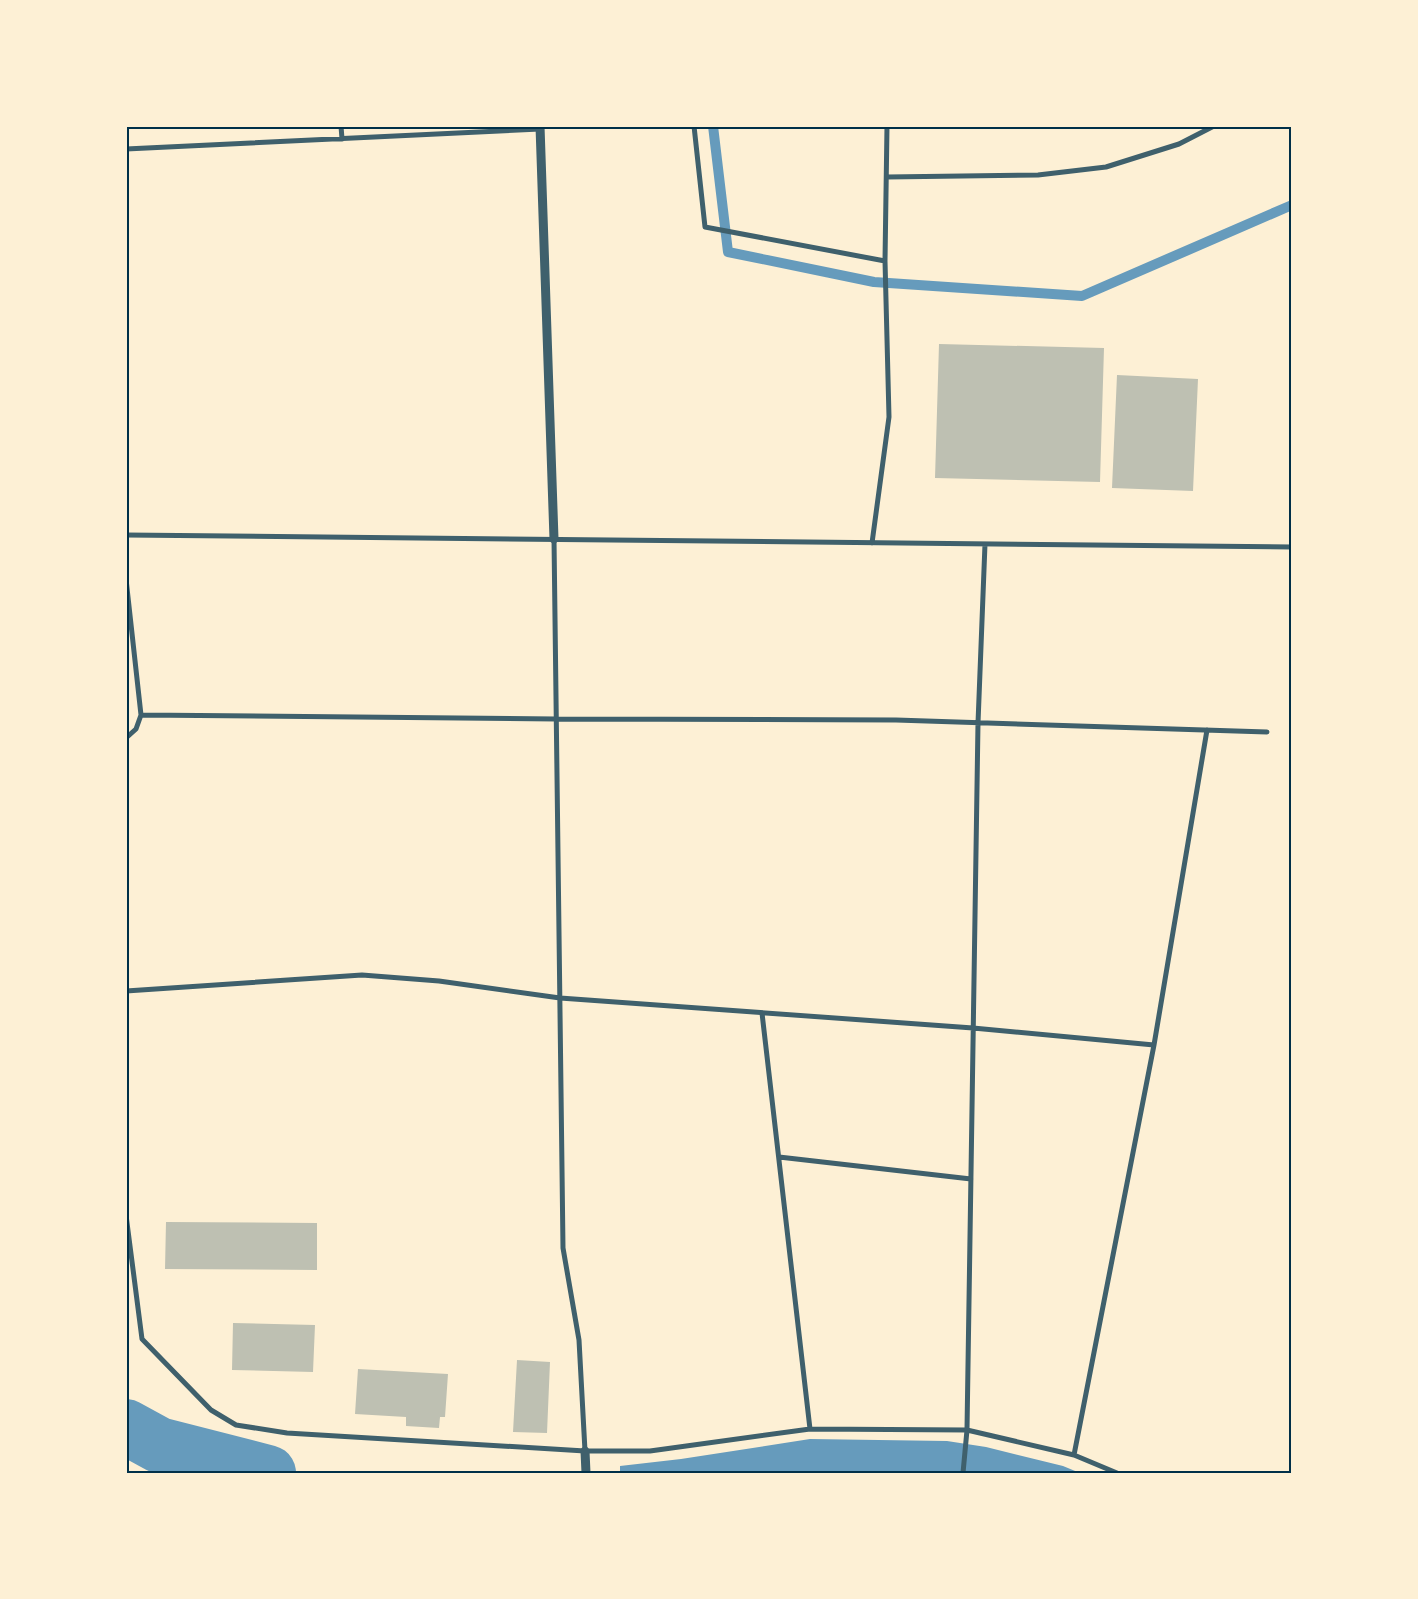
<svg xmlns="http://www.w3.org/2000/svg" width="1418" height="1599" font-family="'Golos Text',sans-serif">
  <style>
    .water { fill: #669bbc }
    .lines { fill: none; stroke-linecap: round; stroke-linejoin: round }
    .stream { stroke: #669bbc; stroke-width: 10 }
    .river { stroke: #669bbc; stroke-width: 56 }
    .building { fill: #bec0b2 }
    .minor { stroke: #3f606c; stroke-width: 5 }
    .tertiary { stroke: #3f606c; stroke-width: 9 }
    .neatline { fill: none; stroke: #003049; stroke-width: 2 }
  </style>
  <rect width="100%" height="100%" fill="#fdf0d5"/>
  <!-- water -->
  <path class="water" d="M810 1439 947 1441 986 1447 1063 1466 1080 1473H620V1466L681 1459Z"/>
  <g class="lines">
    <!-- stream -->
    <path class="stream" d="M713 126 728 252 874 282 1082 296 1292 205"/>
    <!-- river -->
    <path class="river" d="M126 1427 159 1445 268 1473"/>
  </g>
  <!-- building -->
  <path class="building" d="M939 344 1104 348 1100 482 935 478Z
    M1117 375 1198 379 1193 491 1112 488Z
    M166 1222 317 1223V1270L165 1269Z
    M233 1323 315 1325 313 1372 232 1370Z
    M517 1360 550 1362 547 1433 513 1432Z
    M358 1369 448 1374 445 1417H440L439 1428 406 1426V1417L355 1414Z"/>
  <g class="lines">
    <!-- minor -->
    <path class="minor" d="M341 126 342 139
      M694 126 705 227 885 261
      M126 149 540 129
      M887 177 1038 175 1106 167 1179 144 1214 126
      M126 535 1292 547
      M554 539 563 1248 579 1340 585 1451
      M872 543 889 417 885 261 887 126
      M126 579 141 715 136 729 126 738
      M141 715 556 719 896 720 1267 732
      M126 991 362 975 439 981 560 998 973 1028 1154 1045
      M762 1013 810 1429
      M779 1157 971 1179
      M126 1215 142 1339 211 1410 236 1425 287 1433 585 1451H650L810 1429 967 1430 1074 1455 1117 1473
      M1074 1455 1154 1045 1207 730
      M963 1473 967 1430 978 723 985 544"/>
    <!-- tertiary -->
    <path class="tertiary" d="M540 126 554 539
      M585 1451 586 1473"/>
  </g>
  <!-- border -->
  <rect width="1418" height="1599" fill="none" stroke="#fdf0d5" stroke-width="255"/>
  <rect x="128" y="128" width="1162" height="1344" class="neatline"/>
</svg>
